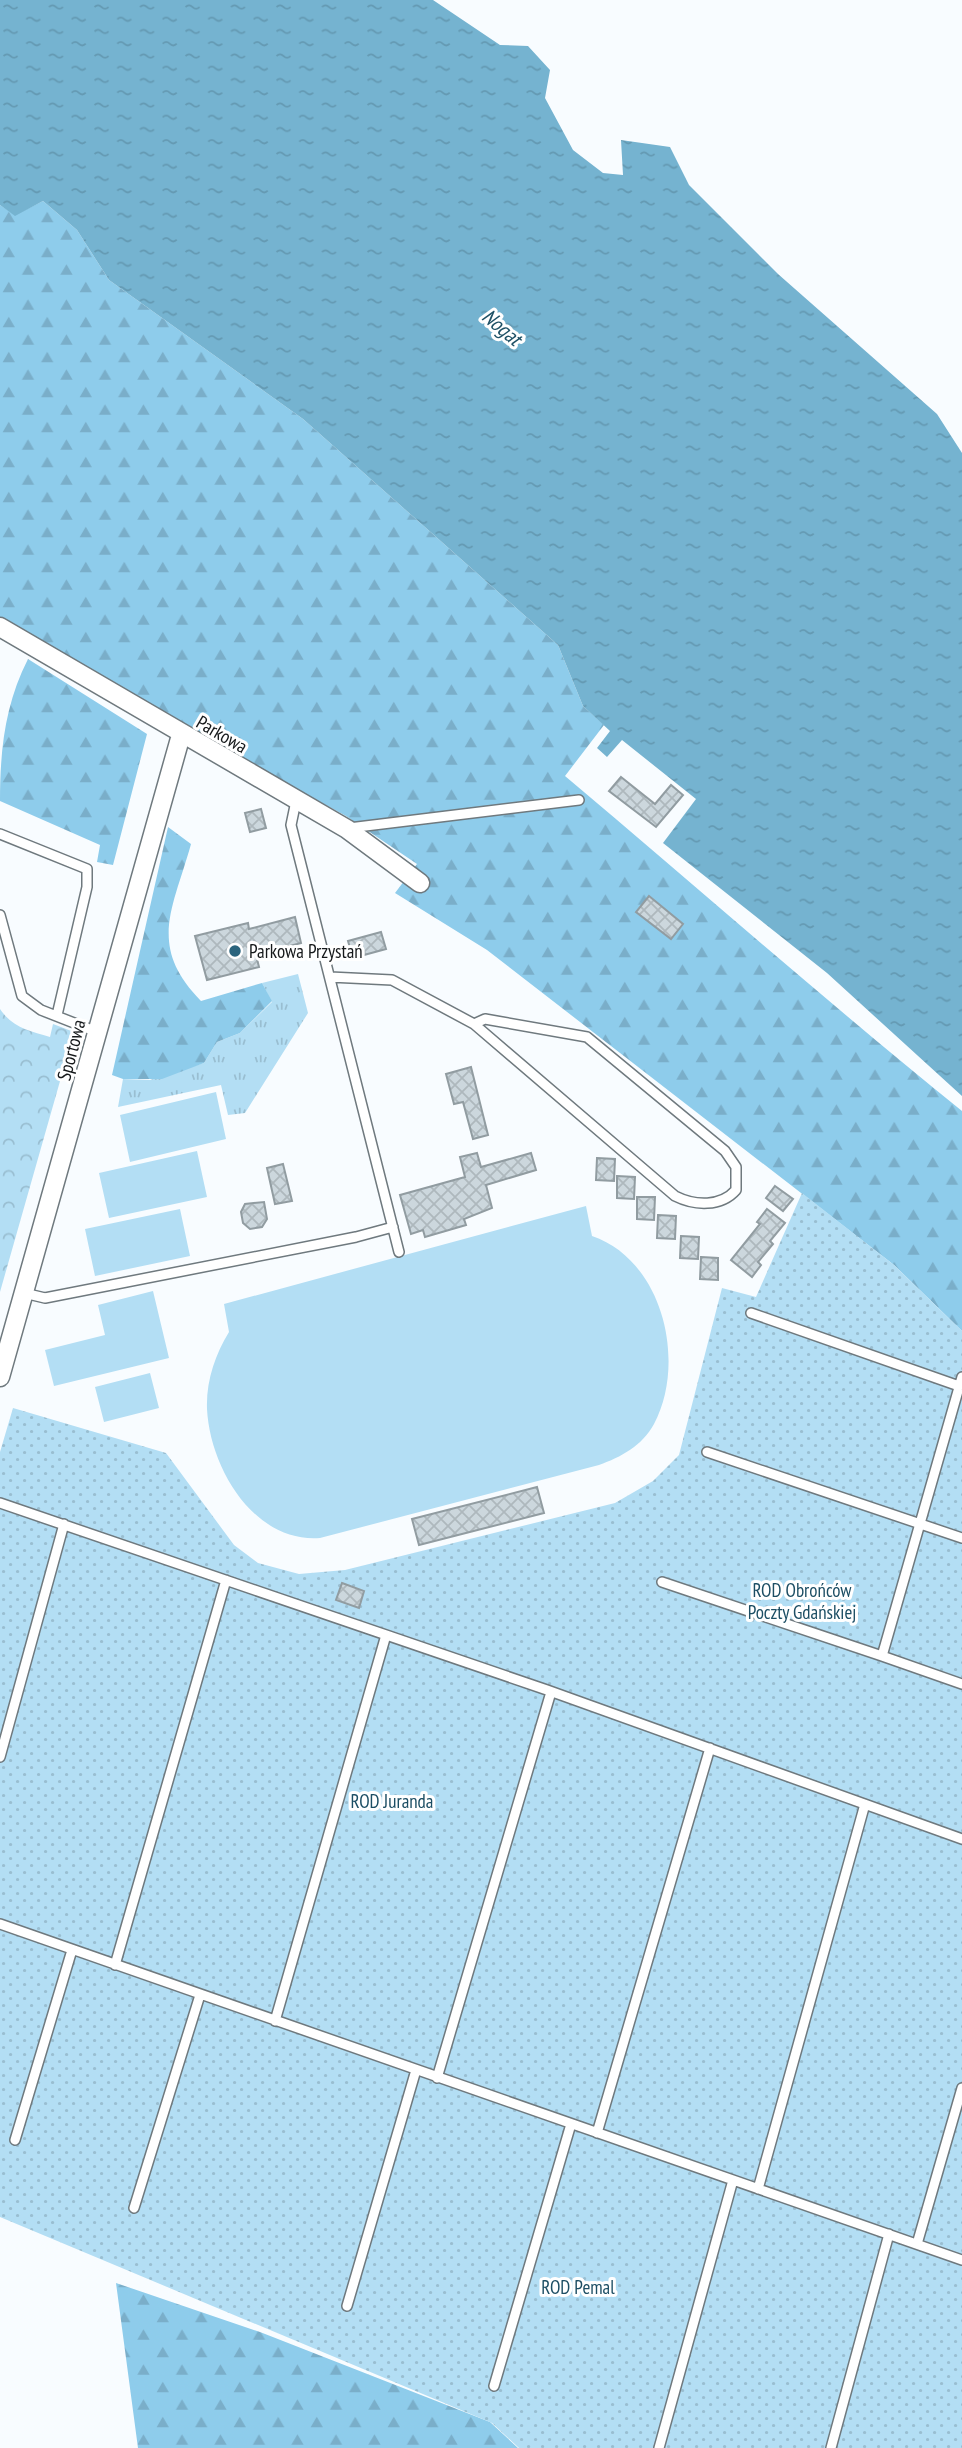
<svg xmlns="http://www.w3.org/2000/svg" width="962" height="2448" font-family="'PT Sans Narrow',sans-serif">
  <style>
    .grass { fill: url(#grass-tufts) }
    .forest { fill: url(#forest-firs) }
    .park { fill: url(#park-crowns) }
    .garden { fill: url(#garden-dots) }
    .pitch { fill: #b3def4 }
    .water { fill: url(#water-ripples) }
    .building { fill: url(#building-cross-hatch); stroke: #919ca1; stroke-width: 2 }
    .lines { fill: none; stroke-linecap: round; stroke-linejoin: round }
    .lane-casing { stroke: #6f797e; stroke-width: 12 }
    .street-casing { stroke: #6f797e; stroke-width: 21 }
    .lane { stroke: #fff; stroke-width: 9 }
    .street { stroke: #fff; stroke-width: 18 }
    .poi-dot { fill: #2b647d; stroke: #fff; stroke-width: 2.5 }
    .labels { text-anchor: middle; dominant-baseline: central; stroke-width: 6; stroke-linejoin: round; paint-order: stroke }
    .street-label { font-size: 19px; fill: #15181a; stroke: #fff }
    .poi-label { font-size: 19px; fill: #15181a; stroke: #fff; text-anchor: start }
    .park-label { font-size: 19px; fill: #1c4e64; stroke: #fff }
    .water-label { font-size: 21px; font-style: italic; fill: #1f5166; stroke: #fff }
  </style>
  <defs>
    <pattern id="grass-tufts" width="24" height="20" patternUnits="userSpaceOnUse" patternTransform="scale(1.75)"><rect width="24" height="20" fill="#b3def4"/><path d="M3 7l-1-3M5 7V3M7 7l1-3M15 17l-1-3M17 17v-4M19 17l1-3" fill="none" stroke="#99bed1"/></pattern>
    <pattern id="forest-firs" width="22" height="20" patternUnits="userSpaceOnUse" patternTransform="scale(1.75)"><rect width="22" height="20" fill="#8ecceb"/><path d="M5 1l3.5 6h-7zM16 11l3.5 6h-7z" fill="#7aaec9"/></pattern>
    <pattern id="park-crowns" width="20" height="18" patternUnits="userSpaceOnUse" patternTransform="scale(1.75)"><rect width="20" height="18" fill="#b3def4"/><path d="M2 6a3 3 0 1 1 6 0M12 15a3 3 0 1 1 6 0" fill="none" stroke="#99bed1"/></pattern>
    <pattern id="garden-dots" width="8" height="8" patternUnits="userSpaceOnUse" patternTransform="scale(1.75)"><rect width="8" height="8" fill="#b3def4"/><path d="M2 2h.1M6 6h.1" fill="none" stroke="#99bed1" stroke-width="1.8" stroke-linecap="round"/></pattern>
    <pattern id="water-ripples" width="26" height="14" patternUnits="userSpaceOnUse" patternTransform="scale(1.75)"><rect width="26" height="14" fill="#75b3d0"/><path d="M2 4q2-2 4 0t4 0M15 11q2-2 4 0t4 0" fill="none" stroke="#6499b2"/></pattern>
    <pattern id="building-cross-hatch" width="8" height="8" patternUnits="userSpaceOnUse" patternTransform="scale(1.75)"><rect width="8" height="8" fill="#ccd7dd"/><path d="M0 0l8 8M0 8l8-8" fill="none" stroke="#aeb8bd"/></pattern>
  </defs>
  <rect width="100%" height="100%" fill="#f8fcff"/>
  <!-- grass -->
  <path class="grass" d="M298 974 308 1013 245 1113 228 1115 221 1085 118 1107 123 1079 150 1080 204 1063 217 1042 240 1033 272 1002 262 983Z"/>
  <!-- forest -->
  <path class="forest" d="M43 201 77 230 109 280 303 419 558 645 583 706 604 725 565 776C698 888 827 1002 962 1111V1331L894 1265 487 950 395 893 417 864 346 816 0 627V205L15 215Z
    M28 659 147 734 113 865 97 862 100 845 0 801C0 750 5 704 28 659Z
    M168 827 191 844C173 909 147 946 201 1001L262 983 272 1001 240 1033 217 1042 204 1063 162 1079H123L112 1075Z
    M116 2283 260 2332 490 2422 518 2448H138Z"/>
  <!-- park -->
  <path class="park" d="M0 1009C12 1027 29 1031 50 1037L53 1024 74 1032 0 1292Z"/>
  <!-- garden -->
  <path class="garden" d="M802 1193 894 1265 962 1331V2448H519L492 2423 0 2217V1452L13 1408 166 1453 234 1545 258 1563 299 1574 345 1570 615 1503 653 1481 679 1455 722 1288 756 1297Z"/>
  <!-- pitch -->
  <path class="pitch" d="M216 1092 226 1139 130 1162 120 1115Z
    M197 1151 207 1197 109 1218 99 1173Z
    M586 1206 592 1236C663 1260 687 1362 654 1424 642 1446 621 1457 599 1465L320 1538C254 1543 210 1468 207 1409 206 1381 215 1355 229 1332L224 1304Z
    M180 1209 190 1256 95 1276 85 1229Z
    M153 1291 169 1358 54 1386 45 1350 105 1335 98 1305Z
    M150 1373 159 1408 104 1422 95 1387Z"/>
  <!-- water -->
  <path class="water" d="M0 0H433L500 45 528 46 550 70 545 98 573 150 603 173 623 175 621 140 670 147 689 185 778 274 937 414 962 453V1096L827 973 663 843 696 799 622 740 607 757 597 748 610 731 583 706 558 645 303 419 109 280 77 230 43 201 15 216 0 205Z"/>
  <!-- building -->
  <path class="building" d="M621 777 655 804 671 785 683 795 656 827 609 791Z
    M261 809 266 828 250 832 245 813Z
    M649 896 683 924 671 939 636 912Z
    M295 917 301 943 256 955 259 967 207 980 195 936 248 923 249 929Z
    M381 932 386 949 353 958 348 941Z
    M471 1067 488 1135 473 1139 463 1102 454 1104 446 1074Z
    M477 1153 481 1167 531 1153 536 1170 486 1185 492 1208 464 1219 466 1225 425 1237 423 1230 411 1234 400 1195 465 1177 460 1157Z
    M597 1158 615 1159 614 1181 596 1180Z
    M283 1164 292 1201 275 1204 267 1168Z
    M617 1176 635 1177 634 1199 617 1198Z
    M775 1186 793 1199 783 1211 766 1198Z
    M637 1197H655L654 1220 637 1219Z
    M264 1202 267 1219 262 1227 250 1229 243 1223 241 1212 245 1204Z
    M767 1209 785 1223 770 1241 773 1244 758 1262 761 1265 752 1277 731 1260 760 1224 757 1222Z
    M658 1215 676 1216 675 1239 657 1238Z
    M681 1236 699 1237 698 1259 680 1258Z
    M701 1257 718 1258V1280L700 1279Z
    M537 1487 544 1513 419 1545 412 1519Z
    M342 1583 364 1591 359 1608 336 1600Z"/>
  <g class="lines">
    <!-- lane casing -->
    <g class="lane-casing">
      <path id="lane" d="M296 801 291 825 399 1252
        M349 828 579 800
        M0 834 87 869V887L57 1015
        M0 915 22 996 41 1010 97 1032
        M330 977 392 980 474 1024 675 1196C695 1206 721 1207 736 1190V1167L725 1151 587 1037 485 1019 474 1024
        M24 1293 45 1298 356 1237 393 1227
        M751 1313 959 1386
        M962 1377 882 1656 962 1684
        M707 1452 962 1538
        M0 1503 547 1690 962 1839
        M662 1582 882 1656
        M0 1757 64 1524
        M0 1924 962 2260
        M115 1965 226 1580
        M275 2021 386 1635
        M437 2078 551 1692
        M597 2133 710 1748
        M15 2140 72 1950
        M758 2189 865 1804
        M134 2208 200 1995
        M917 2244 962 2088
        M347 2306 416 2070
        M494 2386 571 2124
        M659 2448 733 2180
        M831 2448 889 2234"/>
    </g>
    <!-- street casing -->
    <g class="street-casing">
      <path id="street" d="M0 627 347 829 420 883
        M0 1377 181 735"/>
    </g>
    <!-- lane -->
    <use href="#lane" class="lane"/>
    <!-- street -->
    <use href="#street" class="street"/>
  </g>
  <!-- markers -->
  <circle class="poi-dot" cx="235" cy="951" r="7"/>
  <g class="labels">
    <!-- street labels -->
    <g class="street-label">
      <text transform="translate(222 734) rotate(30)">Parkowa</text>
      <text transform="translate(71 1050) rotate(-75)">Sportowa</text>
    </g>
    <!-- poi labels -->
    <g class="poi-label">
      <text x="249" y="951">Parkowa Przystań</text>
    </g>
    <!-- park labels -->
    <g class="park-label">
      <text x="802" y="1590">ROD Obrońców<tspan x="802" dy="22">Poczty Gdańskiej</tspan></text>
      <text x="392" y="1801">ROD Juranda</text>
      <text x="578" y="2287">ROD Pemal</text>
    </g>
    <!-- water labels -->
    <g class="water-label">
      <text transform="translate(502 327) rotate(40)">Nogat</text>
    </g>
  </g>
</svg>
